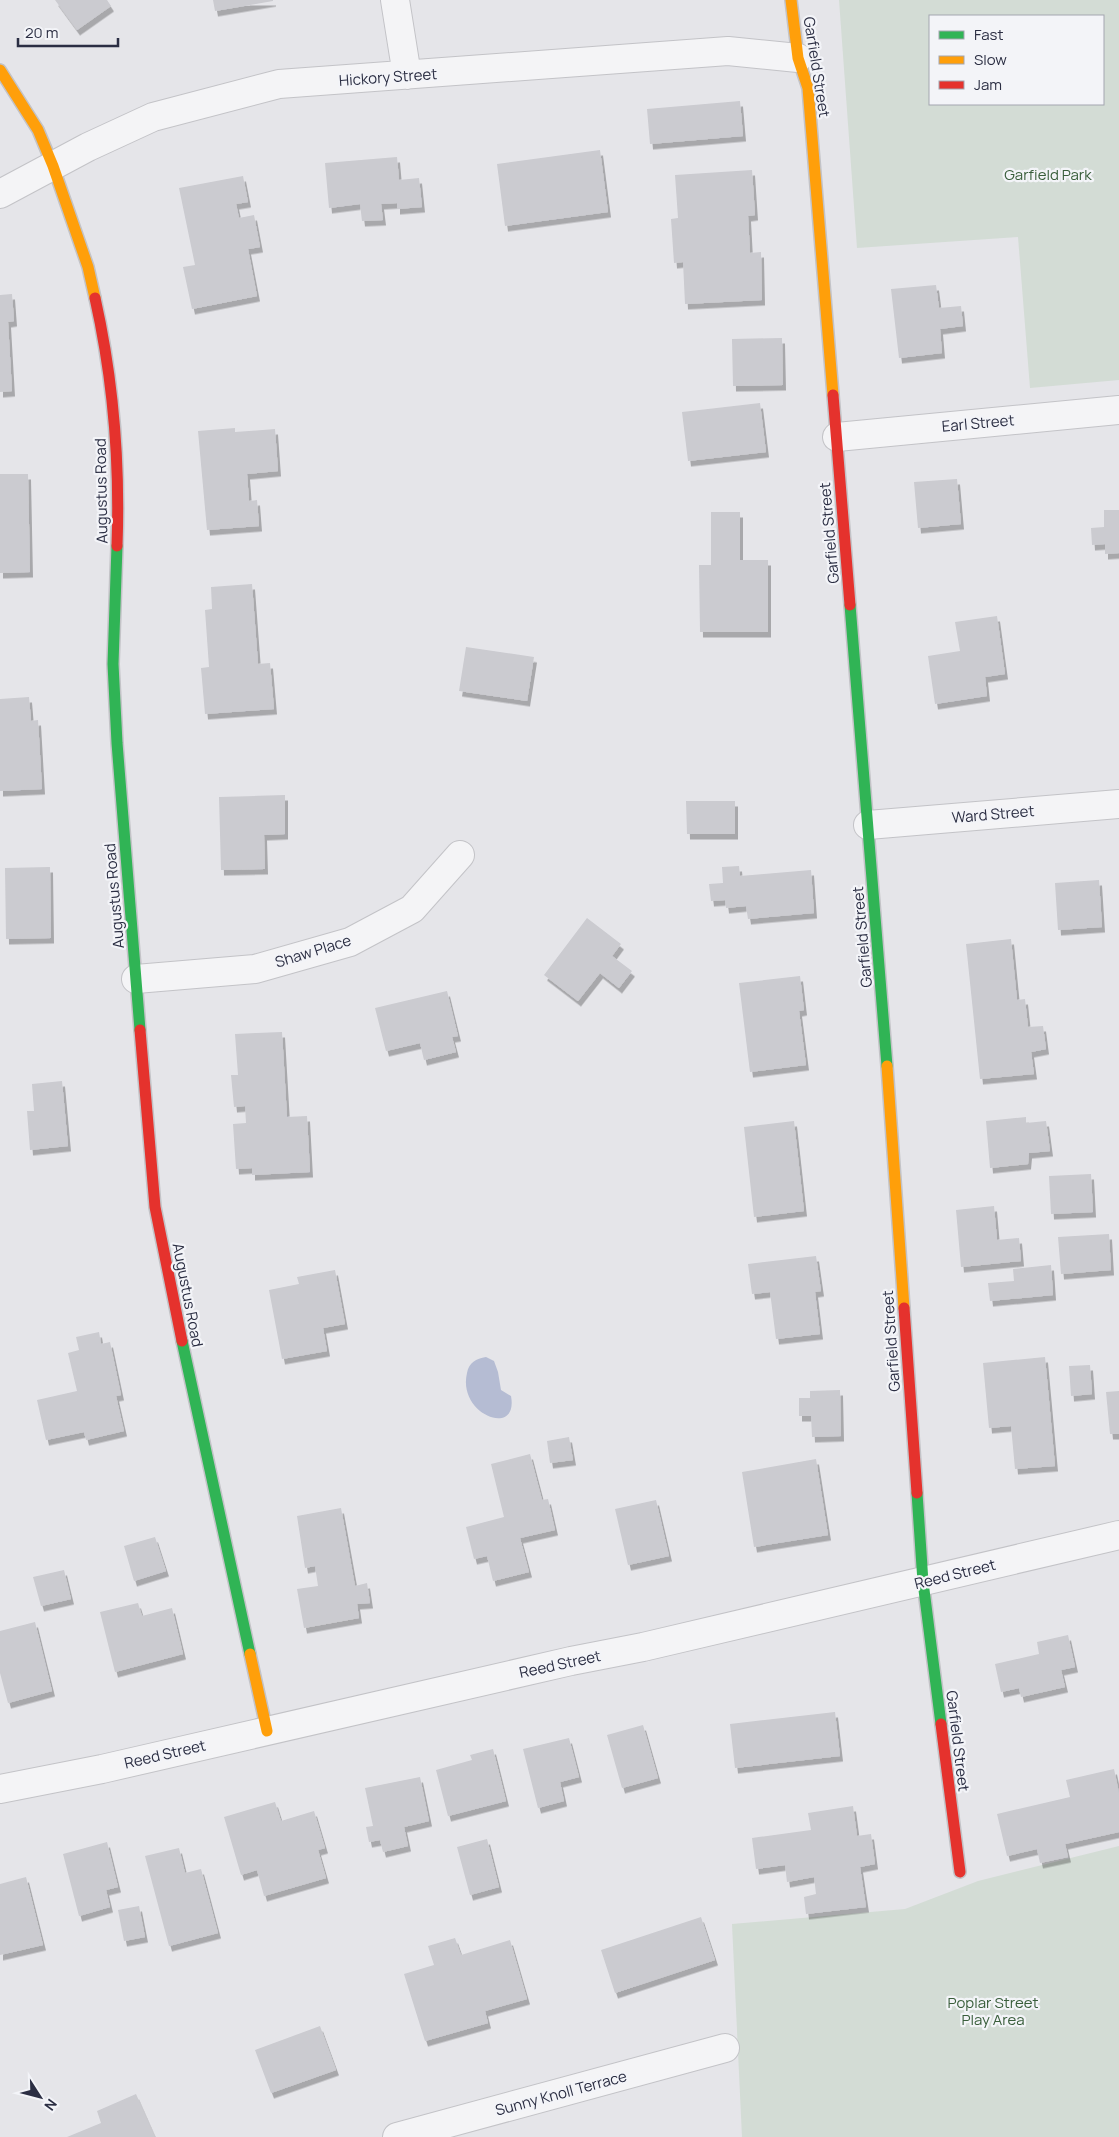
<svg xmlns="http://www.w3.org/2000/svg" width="1119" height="2137" font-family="Manrope,sans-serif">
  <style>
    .green { fill: #d3dcd5; fill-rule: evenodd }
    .water { fill: #b5bcd3 }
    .building { fill: #cbcbd0; filter: url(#shadow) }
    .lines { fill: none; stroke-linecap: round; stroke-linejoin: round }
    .street-casing { stroke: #c3c3c7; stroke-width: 30 }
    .fast-casing { stroke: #c3c3c7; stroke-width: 14 }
    .slow-casing { stroke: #c3c3c7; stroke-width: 14 }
    .jam-casing { stroke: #c3c3c7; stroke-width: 14 }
    .street { stroke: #f4f4f6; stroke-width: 28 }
    .fast { stroke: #30b455; stroke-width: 11 }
    .slow { stroke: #ff9f0a; stroke-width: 11 }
    .jam { stroke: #e5322d; stroke-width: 11 }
    .labels { text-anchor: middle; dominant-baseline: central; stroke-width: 4.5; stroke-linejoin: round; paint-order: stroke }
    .street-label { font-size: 15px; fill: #2b2e43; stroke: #f3f4f8 }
    .park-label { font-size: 15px; fill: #395e3b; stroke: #f3f4f8 }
  </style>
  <defs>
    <filter id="shadow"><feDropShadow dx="3" dy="5.5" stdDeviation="0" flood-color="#0004"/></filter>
  </defs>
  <rect width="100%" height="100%" fill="#e5e5e9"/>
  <!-- green -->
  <path class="green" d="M839 0H1119V380L1030 388 1018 237 857 248ZM1103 16V104H930V16Z
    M1119 1846V2137H742L732 1924 905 1909 978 1881Z"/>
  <!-- water -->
  <path class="water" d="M486 1357 494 1361 498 1372 501 1390 511 1396C519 1438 457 1415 467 1373 469 1362 476 1359 486 1357Z"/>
  <!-- building -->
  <path class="building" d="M55 0H107L111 6 77 30Z
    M213 0H273V1L215 11Z
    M740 101 743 136 650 144 647 109Z
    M600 150 608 212 505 226 497 164Z
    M397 157 399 180 419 178 422 207 397 209V203L381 204 383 220 362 221 360 204 329 208 325 163Z
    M752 170 755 215 748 216 750 253 761 252 762 300 685 304 683 262 674 263 671 219 678 218 675 175Z
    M243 176 248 202 236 204 239 218 254 215 260 247 248 249 257 296 192 309 183 267 195 265 179 188Z
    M936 285 939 308 961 306 963 326 940 329 942 353 899 358 891 289Z
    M12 294 14 321 8 322 12 391 0 392V295Z
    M782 338 783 385 733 386 732 339Z
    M760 403 766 452 688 461 682 412Z
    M235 428V432L275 429 278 471 247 474 249 501 257 500 259 526 207 530 198 431Z
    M0 474H28L30 572 0 573Z
    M957 479 961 524 918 528 914 482Z
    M1104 510H1119V553L1105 554V544L1092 545 1091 528 1104 527Z
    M711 512H740V560H768V632H700L699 565H711Z
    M252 584 258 664 270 663 274 709 205 714 201 668 209 667 205 610 212 609 211 587Z
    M997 616 1005 674 985 677 987 696 935 704 928 656 960 651 955 622Z
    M466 647 534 657 527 701 459 691Z
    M29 697 31 721 38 720 42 789 0 791V699Z
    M285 795V834L264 835 265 869 221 870 219 797Z
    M686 801H735V834H687Z
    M739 866 740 876 811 870 814 913 748 919 746 906 726 908 725 900 711 901 709 884 723 883 722 867Z
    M50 867 51 938 6 939 5 868Z
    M1099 880 1102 927 1058 930 1055 883Z
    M587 918 621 944 612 956 632 971 619 988 600 973 578 1001 544 975Z
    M1011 939 1017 1000 1025 999 1028 1027 1043 1026 1046 1049 1031 1052 1034 1074 980 1079 966 944Z
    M800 976 804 1010 799 1011 806 1065 750 1072 739 983Z
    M447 991 458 1036 452 1037 456 1052 424 1060 420 1043 386 1051 375 1008Z
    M282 1032 287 1117 307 1116 310 1172 252 1175V1168L236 1169 233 1124 246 1123 245 1106 234 1107 231 1075H238L235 1034Z
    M62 1081 68 1146 30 1150 27 1111H34L32 1084Z
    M1026 1117V1123L1046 1121 1050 1151 1029 1153 1028 1164 990 1168 986 1121Z
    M794 1121 804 1211 754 1217 744 1127Z
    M1091 1174 1093 1212 1051 1214 1049 1176Z
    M994 1206 997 1240 1019 1238 1021 1261 961 1267 956 1210Z
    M1109 1234 1111 1270 1061 1274 1058 1237Z
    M816 1256 821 1291 815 1292 820 1334 776 1339 770 1292 752 1294 748 1264Z
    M1051 1265 1053 1295 990 1301 988 1283 1014 1281 1013 1269Z
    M335 1270 345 1324 323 1328 327 1351 282 1359 269 1290 299 1284 297 1277Z
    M99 1332 101 1344 110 1342 121 1395 116 1396 124 1431 86 1440 84 1432 46 1440 37 1400 77 1391 68 1353 79 1350 76 1337Z
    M1045 1357 1055 1466 1015 1469 1011 1426 989 1428 983 1363Z
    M1090 1365 1092 1394 1071 1396 1069 1366Z
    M840 1390 841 1436 812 1437 811 1416H799V1398H810V1391Z
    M1119 1391V1434H1110L1106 1392Z
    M569 1437 573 1460 550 1463 547 1441Z
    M530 1454 542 1500 548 1499 555 1530 520 1538 529 1572 493 1581 487 1556 474 1559 466 1527 504 1517 491 1464Z
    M816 1459 828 1535 754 1547 742 1472Z
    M656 1500 669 1556 628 1565 615 1509Z
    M341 1508 355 1586 367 1583 370 1603 357 1604 359 1618 304 1628 297 1589 318 1586 315 1566 305 1568 297 1516Z
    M155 1537 166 1571 134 1581 124 1546Z
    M64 1570 71 1599 41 1606 33 1577Z
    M138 1603 142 1616 172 1608 183 1654 115 1672 100 1612Z
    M35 1622 52 1691 8 1703 0 1673V1631Z
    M1068 1635 1075 1667 1061 1670 1065 1687 1021 1697 1019 1688 1001 1692 995 1664 1039 1654 1037 1642Z
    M835 1712 840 1756 735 1768 730 1724Z
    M643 1725 658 1778 622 1788 607 1735Z
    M569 1738 579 1777 560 1782 564 1801 538 1808 523 1749Z
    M493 1749 506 1801 448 1816 436 1770 472 1760 470 1755Z
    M1114 1769 1119 1793V1832L1065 1844 1068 1857 1040 1863 1037 1849 1007 1856 997 1814 1070 1797 1066 1780Z
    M420 1777 429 1821 404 1827 408 1846 383 1852 380 1840 369 1842 366 1827 373 1826 365 1788Z
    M275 1802 281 1821 314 1811 325 1848 318 1850 326 1878 264 1896 257 1870 241 1875 224 1817Z
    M853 1806 857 1836 871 1834 875 1864 860 1867 866 1907 806 1914 804 1897 816 1894 814 1877 787 1882 785 1865 756 1869 752 1838 811 1830 808 1813Z
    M487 1839 499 1887 470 1895 457 1847Z
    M107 1842 118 1887 106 1890 110 1907 79 1916 63 1854Z
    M179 1848 185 1873 201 1869 218 1933 169 1946 145 1856Z
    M26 1877 43 1945 0 1955V1884Z
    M139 1906 145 1937 124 1941 118 1910Z
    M701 1917 715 1960 615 1993 601 1950Z
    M455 1938 461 1955 510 1940 527 1999 485 2011 488 2023 425 2041 404 1974 434 1965 428 1946Z
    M320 2026 336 2070 271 2093 255 2050Z
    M136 2094 155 2137H67L101 2123 97 2111Z"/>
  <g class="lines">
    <!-- street casing -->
    <g class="street-casing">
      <path id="street" d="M395 0 407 75
        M0 194 88 147 153 117 279 84 728 51 798 58
        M837 437 1119 410
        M868 825 1119 804
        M136 979 255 969 350 942 412 909 460 855
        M0 1789 102 1769 571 1661 643 1647 1119 1535
        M397 2137 725 2048"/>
    </g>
    <!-- fast casing -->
    <g class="fast-casing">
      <path id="fast" d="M117 546 113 664 117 743 140 1030
        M850 605 887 1066
        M182 1341 250 1654
        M917 1493 923 1582 941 1724"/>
    </g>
    <!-- slow casing -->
    <g class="slow-casing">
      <path id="slow" d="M791 0 798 58 808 88 833 395
        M0 70 38 130 53 166 88 267 95 298
        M887 1066 904 1308
        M250 1654 267 1731"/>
    </g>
    <!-- jam casing -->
    <g class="jam-casing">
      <path id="jam" d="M95 298C113 378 120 464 117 546
        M833 395 850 605
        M140 1030 155 1207 182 1341
        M904 1308 917 1493
        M941 1724 960 1872"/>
    </g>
    <!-- street -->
    <use href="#street" class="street"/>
    <!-- fast -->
    <use href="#fast" class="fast"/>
    <!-- slow -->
    <use href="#slow" class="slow"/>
    <!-- jam -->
    <use href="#jam" class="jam"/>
  </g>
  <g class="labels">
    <!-- street labels -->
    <g class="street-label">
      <text transform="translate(817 67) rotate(81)">Garfield Street</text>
      <text transform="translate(388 77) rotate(-4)">Hickory Street</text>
      <text transform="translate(978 423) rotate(-5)">Earl Street</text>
      <text transform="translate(101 491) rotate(-91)">Augustus Road</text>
      <text transform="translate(829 533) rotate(-95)">Garfield Street</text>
      <text transform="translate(993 814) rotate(-5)">Ward Street</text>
      <text transform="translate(114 896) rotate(-95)">Augustus Road</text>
      <text transform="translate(862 937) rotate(-95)">Garfield Street</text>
      <text transform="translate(313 951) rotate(-17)">Shaw Place</text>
      <text transform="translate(188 1295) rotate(79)">Augustus Road</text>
      <text transform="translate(891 1341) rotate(-94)">Garfield Street</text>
      <text transform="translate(955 1574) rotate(-14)">Reed Street</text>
      <text transform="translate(560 1664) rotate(-12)">Reed Street</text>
      <text transform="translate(958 1741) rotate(83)">Garfield Street</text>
      <text transform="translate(165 1754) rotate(-13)">Reed Street</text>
      <text transform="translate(561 2093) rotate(-15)">Sunny Knoll Terrace</text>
    </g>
    <!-- park labels -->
    <g class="park-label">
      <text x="1048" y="174">Garfield Park</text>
      <text x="993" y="2002">Poplar Street<tspan x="993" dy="17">Play Area</tspan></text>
    </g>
  </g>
  <!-- legend -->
  <rect x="929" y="15" width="175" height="90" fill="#f3f4f8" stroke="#a3a5b0"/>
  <rect x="939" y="31" width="25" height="8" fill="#30b455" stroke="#a3a5b0"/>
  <text x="974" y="40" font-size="15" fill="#2b2e43">Fast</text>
  <rect x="939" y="56" width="25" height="8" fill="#ff9f0a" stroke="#a3a5b0"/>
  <text x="974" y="65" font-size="15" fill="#2b2e43">Slow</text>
  <rect x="939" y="81" width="25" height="8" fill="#e5322d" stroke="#a3a5b0"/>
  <text x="974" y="90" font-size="15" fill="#2b2e43">Jam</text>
  <!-- north arrow -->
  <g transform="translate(40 2097) rotate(126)" stroke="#f3f4f8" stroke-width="4" paint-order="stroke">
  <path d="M0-4L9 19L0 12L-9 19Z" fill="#2b2e43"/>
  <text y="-8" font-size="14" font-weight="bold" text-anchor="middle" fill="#2b2e43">N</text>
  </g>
  <!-- scale -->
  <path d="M18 38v8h100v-8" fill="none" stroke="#2b2e43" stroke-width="2.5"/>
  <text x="25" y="38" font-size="15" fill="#2b2e43" stroke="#f3f4f8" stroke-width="4" paint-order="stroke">20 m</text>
</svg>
